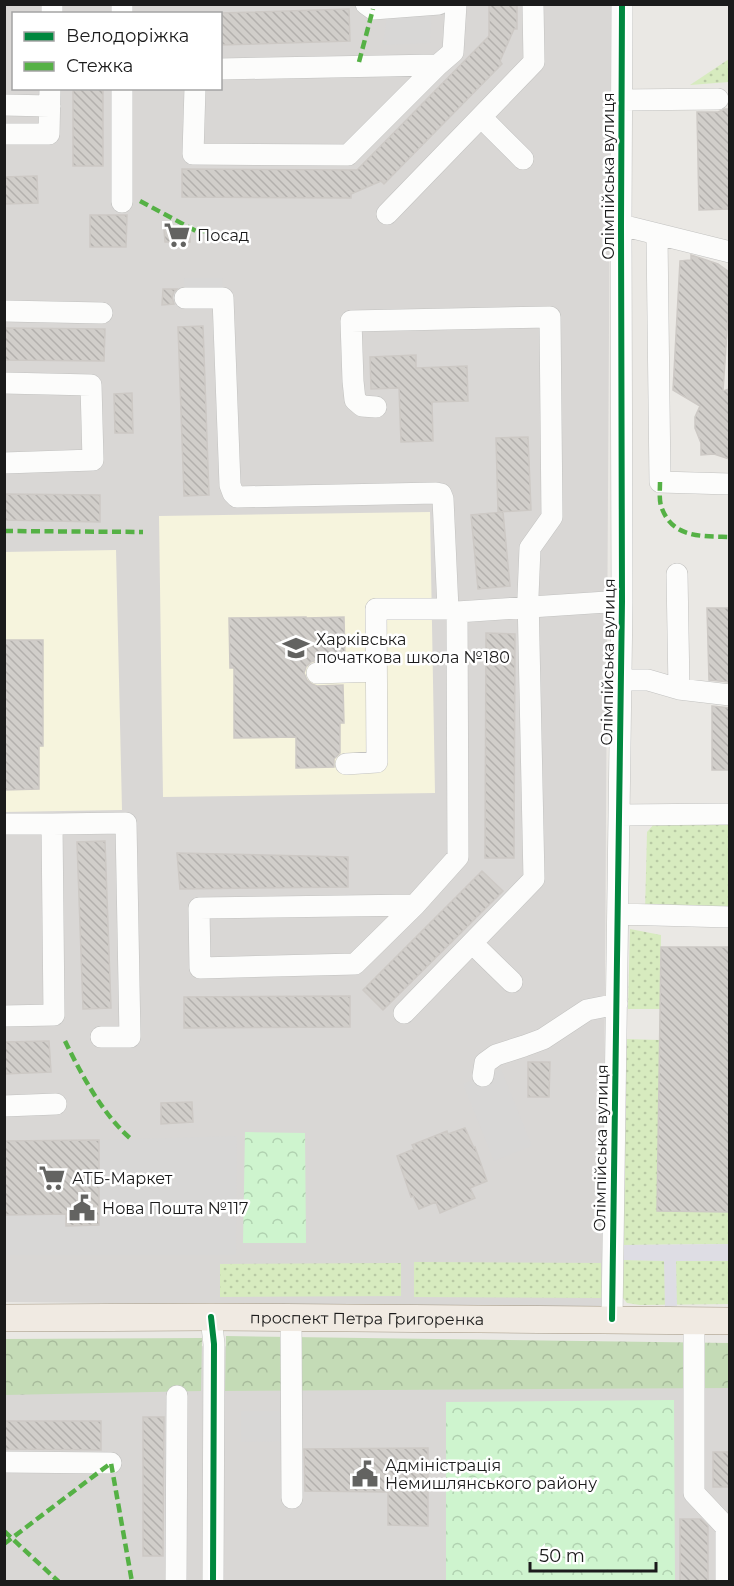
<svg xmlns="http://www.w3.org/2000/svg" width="734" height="1586" font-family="Montserrat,sans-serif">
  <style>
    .residential { fill: #d9d7d5; fill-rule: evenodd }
    .education { fill: #f6f4dd }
    .grass { fill: url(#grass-dots) }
    .forest { fill: url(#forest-crowns) }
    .park { fill: url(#park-crowns) }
    .parking { fill: #d8d7d6 }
    .plaza { fill: #dedde4 }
    .building { fill: url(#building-back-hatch); stroke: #cdc9c5; stroke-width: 1.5 }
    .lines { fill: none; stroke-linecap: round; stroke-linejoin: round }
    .minor-casing { stroke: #c2c2c0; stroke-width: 22 }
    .major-casing { stroke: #a09581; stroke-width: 28 }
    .minor { stroke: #fcfcfb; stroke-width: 21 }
    .major { stroke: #f0eae2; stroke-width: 27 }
    .quiet { stroke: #55b145; stroke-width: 4.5; stroke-dasharray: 9 4.5; stroke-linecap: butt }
    .cycleway-casing { stroke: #fff; stroke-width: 10 }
    .cycleway { stroke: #00873e; stroke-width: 6 }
    .labels { text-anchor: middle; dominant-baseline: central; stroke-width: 5; stroke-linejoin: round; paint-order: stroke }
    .street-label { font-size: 16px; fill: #1b1b1b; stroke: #fff }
    .poi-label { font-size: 16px; fill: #1b1b1b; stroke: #fff; text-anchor: start }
  </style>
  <defs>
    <pattern id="grass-dots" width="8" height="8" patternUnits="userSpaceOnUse" patternTransform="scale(1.5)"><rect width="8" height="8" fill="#d7ebbf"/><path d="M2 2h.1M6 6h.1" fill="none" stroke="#b8c9a4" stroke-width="1.8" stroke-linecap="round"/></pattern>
    <pattern id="forest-crowns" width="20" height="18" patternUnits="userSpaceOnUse" patternTransform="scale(1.5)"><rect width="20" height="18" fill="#c4dbb6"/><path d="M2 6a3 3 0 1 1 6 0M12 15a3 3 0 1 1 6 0" fill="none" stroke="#a8bb9c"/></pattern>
    <pattern id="park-crowns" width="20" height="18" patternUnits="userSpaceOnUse" patternTransform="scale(1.5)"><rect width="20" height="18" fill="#cef4ce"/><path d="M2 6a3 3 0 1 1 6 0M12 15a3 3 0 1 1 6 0" fill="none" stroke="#b0d1b0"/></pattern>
    <pattern id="building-back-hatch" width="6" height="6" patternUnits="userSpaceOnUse" patternTransform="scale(1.5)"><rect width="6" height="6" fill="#d1ceca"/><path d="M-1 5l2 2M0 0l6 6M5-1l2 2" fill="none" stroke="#b3b0ad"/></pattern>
  </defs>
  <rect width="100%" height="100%" fill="#eae8e4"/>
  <!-- residential -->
  <path class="residential" d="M5 5H611L603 1308 5 1302ZM14 14H220V88H14Z
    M4 1345 729 1349V1581H5Z"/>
  <!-- education -->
  <path class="education" d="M430 512 435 793 163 797 159 516Z
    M116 550 122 810 5 812 4 552Z"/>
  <!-- grass -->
  <path class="grass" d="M729 59V82L690 85Z
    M729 807V914L645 912 647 832 667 809Z
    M630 929 661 935 660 1009H628Z
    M626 1039 660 1040 657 1211 729 1212V1244L622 1245Z
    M623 1260 729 1261V1304L640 1305 627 1303 623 1298Z
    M414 1262 601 1263 602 1298 414 1297Z
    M401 1263V1296L220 1297V1264Z"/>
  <!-- forest -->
  <path class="forest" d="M226 1336 729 1343V1388L225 1391Z
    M202 1338 201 1391 5 1395 4 1339Z"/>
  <!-- park -->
  <path class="park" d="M245 1132 305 1133 306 1243H243Z
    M674 1400 675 1581H446V1402Z"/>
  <!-- parking -->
  <path class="parking" d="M432 5 430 43 383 45 388 8Z
    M184 278H222L223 298H185Z
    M501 1069 532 1146 494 1161 463 1084Z
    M237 1136 236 1255H5L4 1215 66 1214V1226L99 1225V1140Z
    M241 1411H299V1441L241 1442Z"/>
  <!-- plaza -->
  <path class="plaza" d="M729 1244V1261H676L677 1306 665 1307 664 1261 623 1260 622 1245Z"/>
  <!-- building -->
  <path class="building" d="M489 4H517V29H514L500 61 502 64 384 184 381 181 351 194V198L182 197V169L357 170 489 36Z
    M349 9 350 41 220 45V13Z
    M73 88H103V166H73Z
    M725 109H729V209L699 210 697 112H718Z
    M37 176 38 203 4 204V177Z
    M90 215H127L126 247H90Z
    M190 228V242H165L164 229Z
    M691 255 718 264 729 272V302L723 391 729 389V459L714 454 701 455V443L695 428V417L700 406 673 390 680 261 691 260Z
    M163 289H177L174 292 172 297 174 304 162 305Z
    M203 326 209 495 184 496 178 327Z
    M4 328 105 329 104 361 4 360Z
    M416 355V368L467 366 468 401 432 402 433 441 401 442 399 388 371 389 370 357Z
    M132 393 133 433H115L114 394Z
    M528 437 531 510 498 512 496 438Z
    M4 494 100 495V522L4 520Z
    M503 512 510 586 478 589 471 515Z
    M707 608H729V682L709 680Z
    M306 617V618L344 617 345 659 317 660 311 662 306 667 304 673 307 680 312 684 317 686 343 685 344 723H340V753L334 759V767L296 768V737L234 738V668H230L229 618Z
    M486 633 515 634 514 858H485Z
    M4 640H43V746H39V789L4 790Z
    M712 706 729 708V770H712Z
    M105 841 111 1008 83 1009 77 842Z
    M177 853 348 857V887L180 889Z
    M482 871 503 891 383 1010 363 990Z
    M661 947H729V1212L657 1211Z
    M350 996V1027L184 1028V997Z
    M49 1041 51 1072 4 1074V1042Z
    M528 1062H550L549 1097H528Z
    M192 1102 193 1122 161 1124V1103Z
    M465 1128 474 1148 475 1147 487 1181 470 1188 475 1198 440 1213 436 1202 419 1209 413 1196 411 1197 397 1156 414 1149 412 1145 447 1131 448 1134Z
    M99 1140V1225L66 1226V1214L4 1215V1141Z
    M143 1417H164L163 1556H143Z
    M4 1421H101V1450L4 1449Z
    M428 1448V1526L388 1525V1492L305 1491 304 1449Z
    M713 1452H729V1487H713Z
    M680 1519H701L708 1526V1581H680Z"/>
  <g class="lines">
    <!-- minor casing -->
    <g class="minor-casing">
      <path id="minor" d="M122 4V14
        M366 4 373 9 439 4
        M52 14V4
        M220 69 438 65
        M122 88V202
        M195 88 193 154 348 155 438 65 453 52 456 4
        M622 100 718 99
        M4 105 50 106
        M481 117 523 159
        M4 134H49L50 88
        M387 214 534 62 533 4
        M621 225 730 252
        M657 235 660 482 730 484
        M185 298H223L230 485 233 493 237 497 436 493 441 494 443 499 448 609
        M4 311 102 313
        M4 383 91 385 93 460 4 463
        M376 407 362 406 355 400 353 381 351 321 550 317 552 517 530 548 528 596 534 879 404 1013
        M677 574 679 689
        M317 673 376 671
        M621 680H648L679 689 730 695
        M346 764 377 762 376 609H448L457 612
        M620 815 730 814
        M4 824H52
        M415 905 355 964 200 968 199 908 415 905 458 857 457 612 622 601
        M618 914 730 917
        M472 943 512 982
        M4 1016 54 1015 52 824 126 823 130 1037H101
        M483 1076 485 1063 496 1055 524 1046 543 1039 587 1010 617 1004
        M4 1106 56 1104
        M211 1317 214 1344 213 1582
        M291 1318 292 1498
        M612 1319 622 601 621 225 622 4
        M694 1320V1493L726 1527V1582
        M4 1462 111 1463
        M176 1582 177 1396"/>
    </g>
    <!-- major casing -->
    <g class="major-casing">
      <g id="major">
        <path id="s1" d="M4 1318 211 1317 730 1321"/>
      </g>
    </g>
    <!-- minor -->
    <use href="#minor" class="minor"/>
    <!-- major -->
    <use href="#major" class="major"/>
    <!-- quiet -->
    <path class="quiet" d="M359 62 373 9
      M140 201 196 231H208
      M660 482C660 489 659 499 661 506 672 539 702 536 730 537
      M4 531 143 532
      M65 1041C81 1074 103 1115 131 1139
      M4 1531 59 1582
      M4 1544 111 1463 132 1582"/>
    <!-- cycleway casing -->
    <g class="cycleway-casing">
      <path id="cycleway" d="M211 1317 214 1344 213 1582
        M612 1319 622 601 621 225 622 4"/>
    </g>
    <!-- cycleway -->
    <use href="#cycleway" class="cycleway"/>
  </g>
  <!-- icons -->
  <defs>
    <g id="supermarket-bare" transform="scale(2.07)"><path d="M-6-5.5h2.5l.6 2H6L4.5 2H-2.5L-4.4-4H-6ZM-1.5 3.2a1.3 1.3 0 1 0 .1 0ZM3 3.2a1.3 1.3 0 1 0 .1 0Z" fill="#636361" stroke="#fff" stroke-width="2.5" paint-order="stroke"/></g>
    <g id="school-bare" transform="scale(2.07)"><path d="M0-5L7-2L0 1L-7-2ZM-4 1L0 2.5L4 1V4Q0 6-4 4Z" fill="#636361" stroke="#fff" stroke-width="2.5" paint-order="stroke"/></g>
    <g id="civic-bare" transform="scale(2.07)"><path d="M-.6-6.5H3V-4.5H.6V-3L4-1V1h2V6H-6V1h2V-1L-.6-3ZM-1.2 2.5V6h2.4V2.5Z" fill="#636361" stroke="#fff" stroke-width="2.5" paint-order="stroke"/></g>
  </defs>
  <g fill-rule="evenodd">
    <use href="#supermarket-bare" x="177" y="235"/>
    <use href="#school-bare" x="296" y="648"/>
    <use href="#supermarket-bare" x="52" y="1178"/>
    <use href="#civic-bare" x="82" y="1208"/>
    <use href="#civic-bare" x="365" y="1474"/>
  </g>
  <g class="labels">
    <!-- street labels -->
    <g class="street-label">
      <text transform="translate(608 176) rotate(-90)">Олімпійська вулиця</text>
      <text transform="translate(608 662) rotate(-89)">Олімпійська вулиця</text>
      <text transform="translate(601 1148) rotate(-89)">Олімпійська вулиця</text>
      <text stroke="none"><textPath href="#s1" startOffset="363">проспект Петра Григоренка</textPath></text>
    </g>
    <!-- poi labels -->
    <g class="poi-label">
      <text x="197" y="235">Посад</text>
      <text x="316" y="639">Харківська<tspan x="316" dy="18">початкова школа №180</tspan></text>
      <text x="72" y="1178">АТБ-Маркет</text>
      <text x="102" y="1208">Нова Пошта №117</text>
      <text x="385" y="1465">Адміністрація<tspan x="385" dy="18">Немишлянського району</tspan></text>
    </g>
  </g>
  <!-- border -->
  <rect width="734" height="1586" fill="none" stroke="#1b1b1b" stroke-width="12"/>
  <!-- legend -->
  <rect x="12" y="12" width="210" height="78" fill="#ffffff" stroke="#a4a4a4" stroke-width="1.5"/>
  <rect x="24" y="32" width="30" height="9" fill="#00873e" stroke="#a4a4a4" stroke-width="1.5"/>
  <text x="66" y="42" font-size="18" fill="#1b1b1b">Велодоріжка</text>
  <rect x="24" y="62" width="30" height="9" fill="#55b145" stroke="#a4a4a4" stroke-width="1.5"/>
  <text x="66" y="72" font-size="18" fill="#1b1b1b">Стежка</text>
  <!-- scale -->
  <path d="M530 1562v9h126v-9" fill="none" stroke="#1b1b1b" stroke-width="3"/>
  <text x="539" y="1562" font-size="18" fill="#1b1b1b" stroke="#ffffff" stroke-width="4.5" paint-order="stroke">50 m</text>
</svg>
